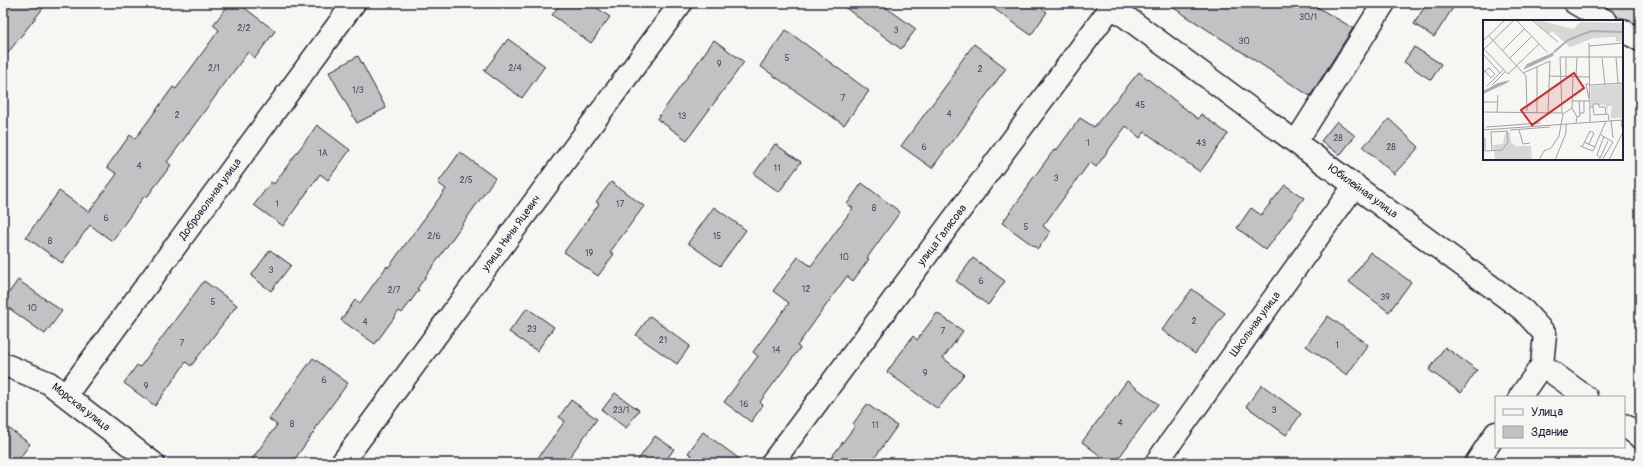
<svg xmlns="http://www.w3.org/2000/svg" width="1643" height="466" font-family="Pangolin,sans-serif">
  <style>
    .green { fill: #d7d7d7; stroke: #7c7c89 }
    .building { fill: #c2c2c4; stroke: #22223b }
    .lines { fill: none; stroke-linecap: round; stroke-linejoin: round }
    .minor-casing { stroke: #22223b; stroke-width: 25 }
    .minor { stroke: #f6f6f2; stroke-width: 22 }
    .labels { text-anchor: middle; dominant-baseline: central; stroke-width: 4; stroke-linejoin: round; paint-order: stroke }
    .number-label { font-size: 9px; fill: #4a4a5d }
    .street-label { font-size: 11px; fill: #22223b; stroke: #f6f6f2 }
    .inset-river { fill: none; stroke: #adadb3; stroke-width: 2 }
    .inset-road { fill: none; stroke: #a1a1a9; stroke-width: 1 }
    .view { fill: #d62828; fill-opacity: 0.15; stroke: #d62828; stroke-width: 2 }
    .inset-edge { fill: none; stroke: #22223b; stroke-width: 2 }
  </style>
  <rect width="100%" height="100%" fill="#f6f6f2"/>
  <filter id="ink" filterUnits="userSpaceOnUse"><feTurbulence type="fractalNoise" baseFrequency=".025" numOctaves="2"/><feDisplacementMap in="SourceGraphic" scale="8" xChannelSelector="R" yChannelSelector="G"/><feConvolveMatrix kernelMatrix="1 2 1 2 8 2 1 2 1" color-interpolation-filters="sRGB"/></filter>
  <g filter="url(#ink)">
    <!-- green -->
    <path class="green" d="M1595 3H1640V29Z"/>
    <!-- building -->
    <path class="building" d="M3 3H47L3 59Z
      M230 3H238L275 31 255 58 248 52 167 162 171 165 147 197 145 195 112 241 90 225 62 263 26 237 59 191 89 212 117 174 107 167 130 135 135 139 173 87 176 89 219 30 213 25Z
      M561 3H590L610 17 591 43 552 15Z
      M839 3H880L916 29 901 49Z
      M986 3H1034L1047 12 1031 35Z
      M1166 3H1310L1353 28 1310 96Z
      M1427 3H1456L1434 37 1414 24Z
      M786 30 869 91 844 125 760 66Z
      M508 39 545 66 522 98 484 71Z
      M714 40 744 62 687 140 657 119Z
      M974 44 1006 68 956 137H955L932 168 901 146 956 72 954 71Z
      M1414 47 1441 64 1431 80 1404 62Z
      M358 56 386 108 357 123 329 72Z
      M1139 72 1198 119 1201 114 1228 134 1200 172 1145 132 1140 138 1126 126 1096 167 1090 162 1043 226 1050 232 1038 249 1002 223 1029 186 1028 185 1054 150 1056 151 1080 118 1094 127Z
      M1389 119 1419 147 1394 174 1363 147Z
      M1337 121 1355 136 1340 155 1321 141Z
      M317 125 350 150 328 180 320 174 283 226 254 205 271 182 274 184Z
      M775 144 801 162 779 192 754 174Z
      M460 152 495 178 417 289 419 290 402 313 399 311 375 344 341 320 355 300 360 303 387 266 388 268 446 189 438 183Z
      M611 182 644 206 610 252 614 254 598 276 564 252 599 204 596 202Z
      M862 183 900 212 867 258 869 259 853 281 847 276 797 346 800 348 760 402 763 405 751 422 724 402 758 356 753 352 789 303 773 291 798 257 811 266 853 208 847 204Z
      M1285 185 1304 198 1266 250 1237 228 1251 208 1261 215Z
      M714 207 746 230 720 266 688 243Z
      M270 250 291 265 271 291 251 276Z
      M1370 252 1411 282 1389 312 1349 282Z
      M973 258 1005 281 988 305 956 281Z
      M18 280 62 311 45 334 3 304V301Z
      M204 281 237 305 191 366 186 362 155 406 124 383 137 365 140 367Z
      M1192 289 1225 313 1195 354 1162 330Z
      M527 308 554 327 537 351 509 332Z
      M937 313 963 331 943 358 964 374 938 409 887 372 913 336 917 340Z
      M650 316 690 346 677 364 636 335Z
      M1328 316 1368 345 1347 375 1306 346Z
      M1445 347 1477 370 1461 393 1429 370Z
      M313 358 348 383 315 428 316 429 292 463H249L277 425 269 419Z
      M1127 381 1158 404 1115 463H1110L1082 442Z
      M1262 385 1301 414 1286 435 1246 406Z
      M615 393 639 410 626 428 602 410Z
      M571 400 597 419 565 463H534L565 421 559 417Z
      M867 404 897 426 871 463H827L855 426 853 424Z
      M3 424 30 444 16 463H10L3 458Z
      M703 432 745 463H702L688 453Z
      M655 436 674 449 664 463H636Z"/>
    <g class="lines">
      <!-- minor casing -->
      <g class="minor-casing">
        <path id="minor" d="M1107 3 1523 310 1545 334 1542 365 1520 397
          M1575 3 1606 21
          M1622 30 1640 40
          M1296 142 1384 3
          M3 364 49 383 153 463
          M1542 365 1586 397
          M66 395 354 3
          M1624 425 1640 437
          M342 463 681 3
          M772 463 1112 6
          M1156 463 1355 185
          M1476 463 1496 433"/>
      </g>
      <!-- minor -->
      <use href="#minor" class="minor"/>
    </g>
  </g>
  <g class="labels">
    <!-- number labels -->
    <g class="number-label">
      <text x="1308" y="17">30/1</text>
      <text x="244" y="28">2/2</text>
      <text x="896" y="30">3</text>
      <text x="1244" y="41">30</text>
      <text x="787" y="58">5</text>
      <text x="719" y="64">9</text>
      <text x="214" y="68">2/1</text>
      <text x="515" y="68">2/4</text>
      <text x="980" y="69">2</text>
      <text x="358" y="90">1/3</text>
      <text x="843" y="98">7</text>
      <text x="1140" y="105">45</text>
      <text x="949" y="114">4</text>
      <text x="177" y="115">2</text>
      <text x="682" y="116">13</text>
      <text x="1338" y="138">28</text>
      <text x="1088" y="143">1</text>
      <text x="1201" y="143">43</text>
      <text x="924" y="147">6</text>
      <text x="1391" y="147">28</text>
      <text x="323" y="153">1А</text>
      <text x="139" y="166">4</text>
      <text x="777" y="168">11</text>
      <text x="1056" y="178">3</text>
      <text x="466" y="180">2/5</text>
      <text x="277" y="204">1</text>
      <text x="620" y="204">17</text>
      <text x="874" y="208">8</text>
      <text x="106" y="218">6</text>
      <text x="1026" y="227">5</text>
      <text x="434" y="236">2/6</text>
      <text x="717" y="236">15</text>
      <text x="50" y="241">8</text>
      <text x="589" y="253">19</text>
      <text x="844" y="257">10</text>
      <text x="271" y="270">3</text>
      <text x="981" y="281">6</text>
      <text x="806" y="289">12</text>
      <text x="394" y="290">2/7</text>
      <text x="1385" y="297">39</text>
      <text x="213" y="302">5</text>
      <text x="32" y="308">10</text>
      <text x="1194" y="321">2</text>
      <text x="365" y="322">4</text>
      <text x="532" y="329">23</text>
      <text x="943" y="331">7</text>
      <text x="663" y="340">21</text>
      <text x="182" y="343">7</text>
      <text x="1337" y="345">1</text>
      <text x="776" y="350">14</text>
      <text x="925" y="373">9</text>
      <text x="324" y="380">6</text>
      <text x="146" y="386">9</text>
      <text x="744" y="404">16</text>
      <text x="621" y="410">23/1</text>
      <text x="1274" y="410">3</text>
      <text x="1120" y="423">4</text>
      <text x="292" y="424">8</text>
      <text x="875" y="425">11</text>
    </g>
    <!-- street labels -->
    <g class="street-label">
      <text transform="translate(1363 191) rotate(36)">Юбилейная улица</text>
      <text transform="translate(210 199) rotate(-54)">Добровольная улица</text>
      <text transform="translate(511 233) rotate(-54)">улица Нины Яцевич</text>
      <text transform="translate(942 235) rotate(-53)">улица Галясова</text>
      <text transform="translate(1255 324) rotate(-54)">Школьная улица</text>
      <text transform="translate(81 407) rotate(38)">Морская улица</text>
    </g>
  </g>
  <!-- overview -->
  <g transform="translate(1483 20)">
    <rect width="140" height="140" fill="#f6f6f2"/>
    <path d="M55 0 90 9 98 2 140 3V21L133 22V17L111 18 87 27 69 11 66 14 53 2ZM140 64V98H127L129 86H125L124 93 123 85 111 84 108 86V66ZM27 112 28 122 33 126H48L49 140H12L10 125 20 124 22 113Z" fill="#d7d7d7"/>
    <path d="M71 32 70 36 40 50 44 44ZM27 60 24 63 0 74V71L15 63Z" fill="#adadb3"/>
    <path class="inset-river" d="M71 32 85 20 108 11 139 12"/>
    <path class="inset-road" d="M33 0 64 32M49 0 75 22M6 16 43 56 44 91M0 21 22 0M106 23 107 102M106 26 140 23M1 29 25 54 56 24M0 30 31 0M20 30 41 9M0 34 17 53 21 49M133 37 135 63M27 38 48 17M119 38 122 64M40 53 67 41 65 93M0 54 2 51 8 58 12 54 6 48 2 51M66 56 106 57M83 57V38M90 57 89 88 94 97 93 103M93 57 94 38M9 65 23 51M107 65 140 63M4 66 17 53M106 79 103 64H106M90 81H107M0 82H15M107 87H110L111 95 125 94 126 100M110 87V84H116V87H122L123 94M0 92 80 93M14 92 15 75M54 92V47M79 93 77 37H140M97 93H101V81M94 97 97 96 96 81M128 100 130 118M138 104 140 109 138 100M3 107 57 103M0 110 140 100M27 110 67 107M36 110 40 124 47 123M8 112 25 111M8 112 9 131M118 115 130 122 119 140M2 118V131L19 130 25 122 24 111M101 122 112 127M97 126 110 131 123 101M99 127 107 111 111 113 106 124M117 138 114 135 121 116M56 140 61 131 68 128 76 116 80 94 89 88M72 140 83 113V104M116 140 125 121M126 140 140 112"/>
    <path class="view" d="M91 53 101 68 49 105 38 90Z"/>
    <rect width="140" height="140" class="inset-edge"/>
  </g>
  <!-- margin -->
  <rect width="1643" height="466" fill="none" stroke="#f6f6f2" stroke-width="16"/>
  <rect x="8" y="8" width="1627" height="450" fill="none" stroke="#22223b" stroke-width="1.5" filter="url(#ink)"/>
  <!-- legend -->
  <rect x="1495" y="396" width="130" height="52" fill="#f6f6f2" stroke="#a1a1a9"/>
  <rect x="1503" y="409" width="20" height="6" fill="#f6f6f2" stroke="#a1a1a9"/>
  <text x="1531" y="416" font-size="12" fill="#22223b">Улица</text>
  <rect x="1503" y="426" width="20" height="12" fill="#c2c2c4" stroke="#a1a1a9"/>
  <text x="1531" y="436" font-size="12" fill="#22223b">Здание</text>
</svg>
